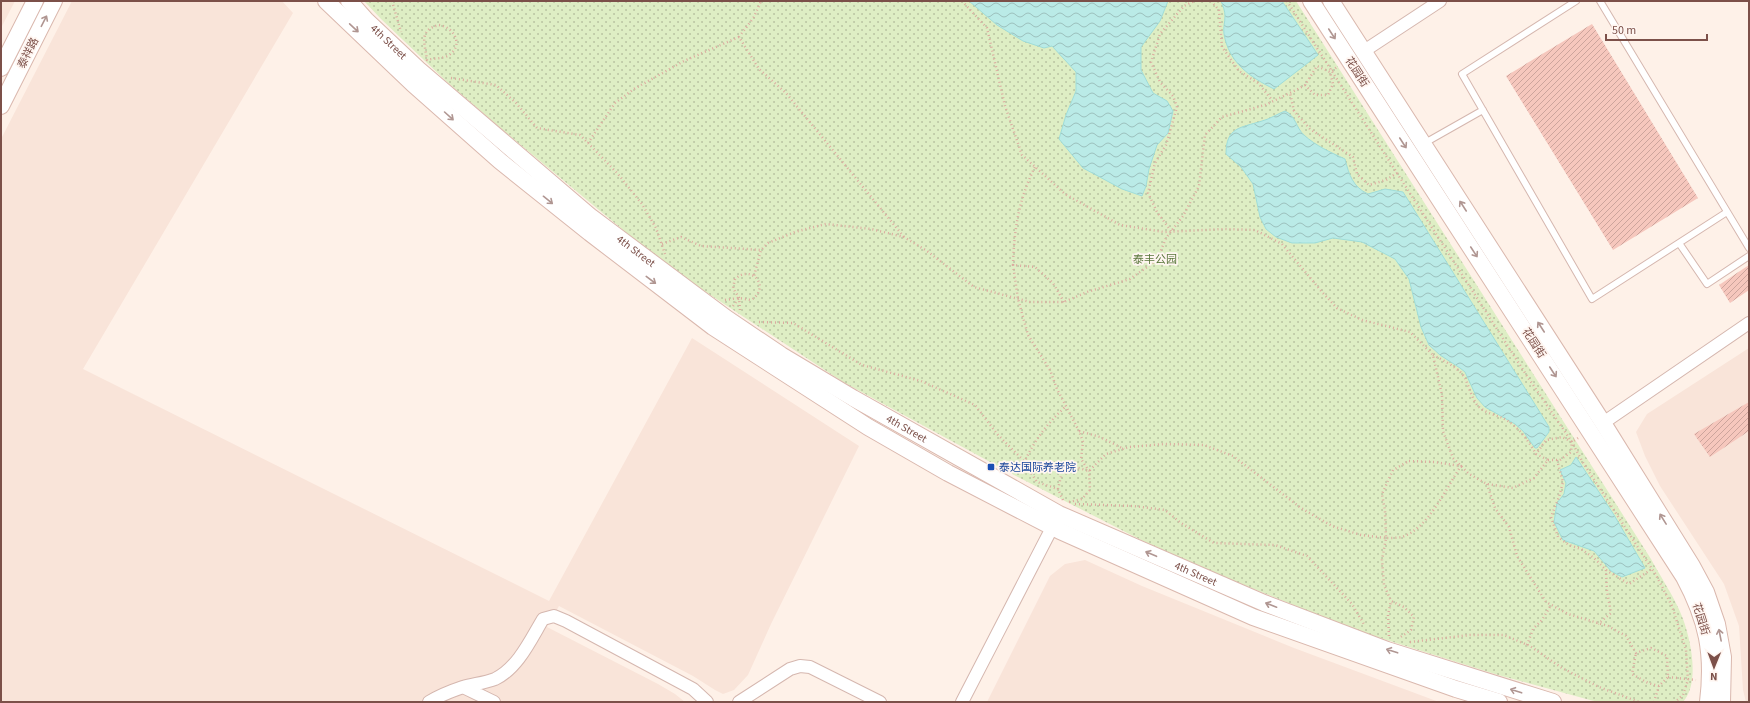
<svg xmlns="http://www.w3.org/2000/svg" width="1750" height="703" font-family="'Source Sans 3','Noto Sans SC',sans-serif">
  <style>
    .residential { fill: #f9e4d9 }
    .grass { fill: url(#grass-dots) }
    .water { fill: url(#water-waves); stroke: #9fddd9 }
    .building { fill: url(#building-hatch) }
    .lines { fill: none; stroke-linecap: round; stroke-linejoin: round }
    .lane-casing { stroke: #d5b7af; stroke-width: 8 }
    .street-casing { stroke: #d5b7af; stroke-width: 14 }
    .secondary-casing { stroke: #dab8ae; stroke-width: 18 }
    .path { stroke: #dcaa9f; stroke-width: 2.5; stroke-dasharray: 1 3; stroke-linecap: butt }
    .lane { stroke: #fff; stroke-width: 6 }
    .street { stroke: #fff; stroke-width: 12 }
    .secondary { stroke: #fff; stroke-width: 16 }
    .oneway { stroke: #b09692 }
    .transit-dot { fill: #1a4fb4; stroke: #fff6f1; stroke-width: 1.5 }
    .labels { text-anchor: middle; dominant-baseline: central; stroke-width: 3.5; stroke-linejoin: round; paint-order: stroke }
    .street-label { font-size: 11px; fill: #7c5049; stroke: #fff6f1 }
    .park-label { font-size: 11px; fill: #59763a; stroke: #fff6f1 }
    .transit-label { font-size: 11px; fill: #164399; stroke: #fff6f1; text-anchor: start }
  </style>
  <defs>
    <pattern id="grass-dots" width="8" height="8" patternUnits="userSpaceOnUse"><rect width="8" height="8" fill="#deeec4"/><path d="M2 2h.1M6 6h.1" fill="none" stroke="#b9c3a1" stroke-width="1.8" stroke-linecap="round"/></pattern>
    <pattern id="water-waves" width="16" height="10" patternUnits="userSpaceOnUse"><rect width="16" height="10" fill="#baebe7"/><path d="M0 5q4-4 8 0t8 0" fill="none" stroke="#9cc1bd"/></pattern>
    <pattern id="building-hatch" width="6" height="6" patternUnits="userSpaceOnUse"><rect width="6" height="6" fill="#f6c7bd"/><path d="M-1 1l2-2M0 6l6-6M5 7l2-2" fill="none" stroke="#cca49c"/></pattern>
  </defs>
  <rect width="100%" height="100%" fill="#fef1e8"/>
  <!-- residential -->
  <path class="residential" d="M1 1H15L1 28Z
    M72 1H282L293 13 83 369 549 601 692 338 859 446 771 624 748 675 734 690 723 694 715 690 693 676 559 606 547 627 658 684 675 694 685 702H1V139Z
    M1749 348V702H1746L1743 690 1739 626 1724 584 1660 486 1645 456 1636 432 1647 414Z
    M1085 560 1142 586 1294 648 1439 702H987L1050 576 1065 564Z"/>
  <!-- grass -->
  <path class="grass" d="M364 1H1296L1651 559C1660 576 1677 601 1683 619 1691 641 1700 683 1683 702H1599L1590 700 1498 675 1358 631 1234 581 1143 541 1014 475 843 382 686 279 646 249 511 137 447 82 381 19Z"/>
  <!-- water -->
  <path class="water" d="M969 1H1168L1160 21 1141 47V70L1153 93 1167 101 1173 111 1168 133 1157 145 1149 169 1146 186 1142 196 1122 189 1083 168 1059 139 1066 115 1076 91V72L1052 46 1044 48 1023 41 997 25Z
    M1221 1H1282L1318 55 1274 89C1250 77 1229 63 1224 34 1223 28 1225 22 1225 16 1225 11 1223 6 1221 1Z
    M1285 111C1296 116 1296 128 1304 135 1316 146 1330 152 1345 159 1349 175 1353 187 1368 194L1385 189 1403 192 1549 427V432L1537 448H1535L1523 431 1515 424 1485 407 1477 398 1465 372 1460 368 1440 355 1429 345 1421 327 1409 279 1395 259 1362 242 1333 238 1315 243H1292L1276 237 1266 229 1260 217 1253 184 1241 167 1226 154C1226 127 1240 128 1262 121 1270 119 1277 114 1285 111Z
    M1576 457 1614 515 1645 568 1622 577 1611 571 1594 551 1563 540 1554 522 1557 503 1564 494 1566 483 1560 470 1571 465Z"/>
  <!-- building -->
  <path class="building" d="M1592 24 1698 198 1613 250 1506 76Z
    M1749 265V290L1730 303 1719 285Z
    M1749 402V431L1710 457 1694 434Z"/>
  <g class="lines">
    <!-- lane casing -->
    <g class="lane-casing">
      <path id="lane" d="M1576 1 1462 74 1592 299 1727 212
        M1600 1 1749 248
        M1423 144 1483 110
        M1679 243 1707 284 1749 256"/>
    </g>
    <!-- street casing -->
    <g class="street-casing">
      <path id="street" d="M1364 51 1440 1
        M1603 423 1749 323
        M463 687 494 702
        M429 702C439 696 451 691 463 687 473 684 485 683 495 679 518 668 531 639 543 619L554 616 566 621 693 689 707 702
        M739 702 790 669 800 666 810 667 880 702
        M962 702 1056 520"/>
    </g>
    <!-- secondary casing -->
    <g class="secondary-casing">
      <g id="secondary">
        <path d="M326 1 413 84 500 161 590 233 713 327 868 427 948 473 1060 531 1253 617 1456 689 1499 702"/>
        <path id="s1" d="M349 1 366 20 418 69 591 217 726 318 781 355 853 398 1059 514 1264 603 1387 650 1553 702"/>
        <path d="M1311 1 1684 577C1707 620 1714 653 1708 702"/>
        <path d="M1331 1 1603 423 1692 566 1706 592 1717 624 1723 657 1722 702"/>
        <path d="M1 68 35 1"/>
        <path d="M1 106 54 1"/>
      </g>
    </g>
    <!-- path -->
    <path class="path" d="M392 1 401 32
      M962 1 987 28 1005 106 1022 155 1065 194 1120 225 1164 232 1225 229 1255 230 1282 244 1322 292 1337 308 1362 320 1410 332 1433 355 1442 395 1443 431 1453 458 1469 474 1487 484 1513 488 1534 478 1548 460 1536 454 1546 440 1562 437 1572 442 1578 438
      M1211 1 1219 10 1222 47 1239 71 1258 83 1272 100
      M1287 1 1397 173 1386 180 1369 185 1357 174 1353 157 1310 129 1294 111 1290 93
      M439 25C454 27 464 45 449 55 443 59 434 58 427 60 425 44 418 30 439 25Z
      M739 37 754 17 761 1
      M451 78 496 85 516 103 537 128 580 135 588 143 618 174 642 204 656 228 665 254
      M1305 85 1315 95H1328L1333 84 1330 72
      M588 143 615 103 634 89 684 61 739 37 759 69 786 93 904 237
      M1397 173 1527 376 1572 442 1582 461 1656 575 1672 606 1686 650 1688 680 1683 695 1675 702
      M1171 231 1157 212 1148 193 1155 163 1166 145 1177 107 1173 96 1160 82 1151 62 1160 34 1184 6 1194 1
      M662 244 681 237 701 246 761 250
      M1013 265C1014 230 1019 198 1035 167
      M725 300 738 298
      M1064 302 1053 283 1035 267 1013 265 1018 299 1028 335 1050 370 1057 389 1079 431
      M733 306 739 298 751 300C761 294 763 283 754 276L761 250 768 243 795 232 826 224 871 229 904 237 927 251 974 287 1030 302H1064L1087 292 1130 279 1157 260 1166 238 1183 216 1199 186 1205 135 1222 117 1265 105 1296 90 1305 85 1317 66 1330 72 1337 67
      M740 310 739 298 733 288 735 279C741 274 746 272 754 276
      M759 322 793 323 862 365 921 381 975 405 998 435 1022 459 1037 482 1058 489
      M1433 355C1444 361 1458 367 1465 378 1469 387 1472 399 1478 406 1485 413 1495 415 1503 418 1518 426 1528 440 1536 454
      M1548 460H1560L1571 452 1572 442
      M1557 460 1563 482 1559 497 1551 517 1558 537 1569 545 1581 549 1594 558 1606 570 1607 591 1611 613 1598 624
      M1409 461 1434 462 1461 466C1446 488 1429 528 1402 537 1397 538 1391 538 1386 538L1385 511 1382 494 1393 470Z
      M1024 463C1035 439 1047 424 1066 406
      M1487 484 1495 508 1509 527 1517 556 1546 602 1568 614 1608 626 1626 636 1636 653 1651 648 1667 656 1668 677 1659 686 1648 683 1632 674 1636 653
      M1063 500 1058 489 1062 472 1072 466 1089 471 1106 454 1129 447 1164 444 1204 445 1233 456 1301 508 1332 526 1361 535 1386 538 1382 560 1384 585 1391 601 1404 607 1414 617 1411 630 1399 638
      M1069 502 1082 499 1090 490 1089 471 1081 459 1083 442 1079 431 1100 437 1124 449
      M1075 504 1133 506 1165 510 1181 523 1214 543 1275 545 1307 556 1352 604 1365 626
      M1606 570 1629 584 1652 569
      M1389 636 1388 615 1391 601
      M1410 642 1470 635H1504L1530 646 1562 668 1599 687 1639 702
      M1527 645 1533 629 1542 620 1551 605
      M1668 677 1696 680
      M1654 702 1659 686"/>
    <!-- lane -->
    <use href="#lane" class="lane"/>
    <!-- street -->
    <use href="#street" class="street"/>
    <!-- secondary -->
    <use href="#secondary" class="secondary"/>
  </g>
  <!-- one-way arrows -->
  <defs><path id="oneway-shaft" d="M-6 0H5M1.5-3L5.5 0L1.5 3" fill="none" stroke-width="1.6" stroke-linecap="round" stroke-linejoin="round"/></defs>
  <g class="oneway">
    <use href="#oneway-shaft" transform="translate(44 21) rotate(-63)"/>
    <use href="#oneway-shaft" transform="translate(354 28) rotate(43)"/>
    <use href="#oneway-shaft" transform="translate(1332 34) rotate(57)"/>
    <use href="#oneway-shaft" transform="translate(449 116) rotate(42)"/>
    <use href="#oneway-shaft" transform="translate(1403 143) rotate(57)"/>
    <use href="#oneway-shaft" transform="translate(548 200) rotate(39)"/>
    <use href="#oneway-shaft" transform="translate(1463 206) rotate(-123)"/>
    <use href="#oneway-shaft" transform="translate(1474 252) rotate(57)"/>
    <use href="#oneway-shaft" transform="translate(651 280) rotate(37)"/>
    <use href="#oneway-shaft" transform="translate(1541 327) rotate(-123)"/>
    <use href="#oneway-shaft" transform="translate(1553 372) rotate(57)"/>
    <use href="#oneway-shaft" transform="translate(1663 519) rotate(-122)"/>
    <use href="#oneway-shaft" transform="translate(1151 554) rotate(-157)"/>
    <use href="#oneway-shaft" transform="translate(1271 605) rotate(-159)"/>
    <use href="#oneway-shaft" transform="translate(1720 635) rotate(-101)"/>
    <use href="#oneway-shaft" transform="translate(1392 651) rotate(-162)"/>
    <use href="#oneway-shaft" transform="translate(1516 691) rotate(-162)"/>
  </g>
  <!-- markers -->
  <rect class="transit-dot" x="987" y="463" width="8" height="8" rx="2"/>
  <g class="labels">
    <!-- street labels -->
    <g class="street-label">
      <text stroke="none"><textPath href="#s1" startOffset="57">4th Street</textPath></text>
      <text transform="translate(28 53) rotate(-63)">泰祥路</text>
      <text transform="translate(1357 72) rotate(57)">花园街</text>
      <text stroke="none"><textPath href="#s1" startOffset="381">4th Street</textPath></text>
      <text transform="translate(1534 343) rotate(57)">花园街</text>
      <text stroke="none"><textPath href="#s1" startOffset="705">4th Street</textPath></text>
      <text stroke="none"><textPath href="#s1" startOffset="1029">4th Street</textPath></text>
      <text transform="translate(1701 619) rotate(73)">花园街</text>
    </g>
    <!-- park labels -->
    <g class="park-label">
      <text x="1155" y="259">泰丰公园</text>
    </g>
    <!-- transit labels -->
    <g class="transit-label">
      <text x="999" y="467">泰达国际养老院</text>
    </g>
  </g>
  <!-- border -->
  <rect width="1750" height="703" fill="none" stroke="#7c5049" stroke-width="4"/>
  <!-- north arrow -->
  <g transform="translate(1714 667) rotate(181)" stroke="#fff6f1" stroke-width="3" paint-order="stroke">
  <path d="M0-3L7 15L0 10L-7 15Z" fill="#7c5049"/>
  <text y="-6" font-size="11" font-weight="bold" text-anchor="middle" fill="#7c5049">N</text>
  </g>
  <!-- scale -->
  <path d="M1606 34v6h101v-6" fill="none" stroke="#7c5049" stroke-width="2"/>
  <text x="1612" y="34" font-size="12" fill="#7c5049" stroke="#fff6f1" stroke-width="3" paint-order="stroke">50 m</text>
</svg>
